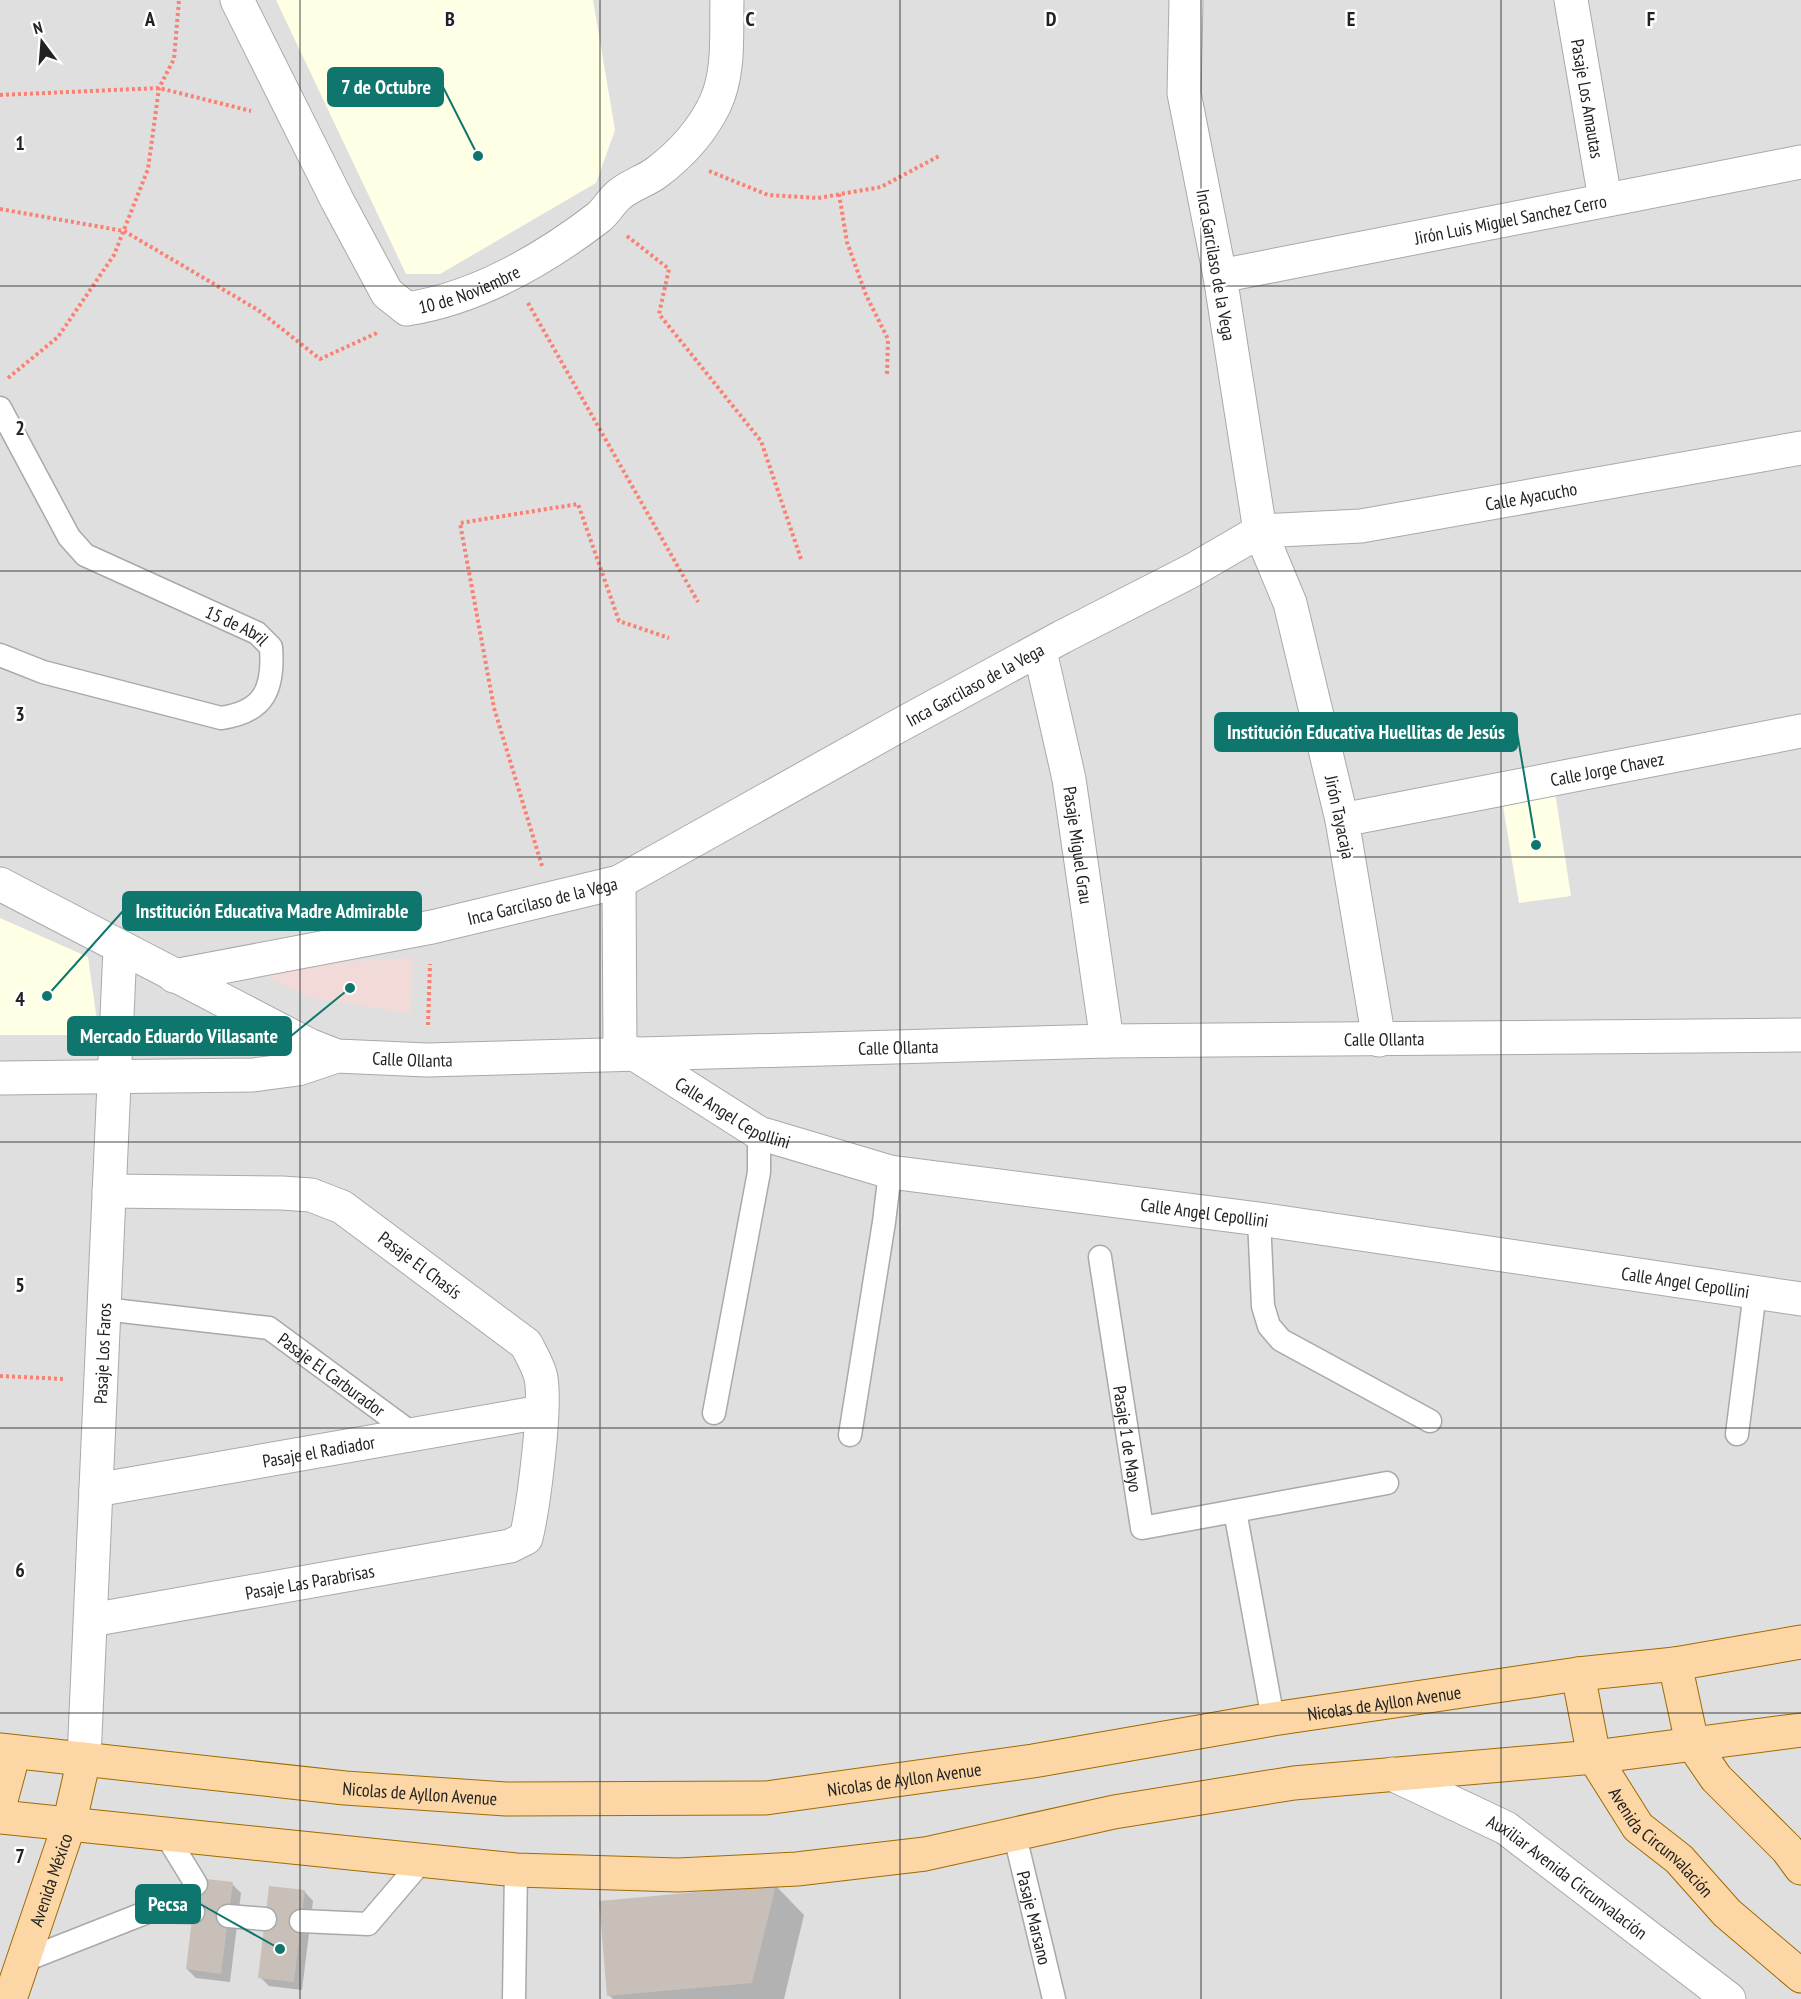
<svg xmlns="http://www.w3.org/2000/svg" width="1801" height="1999" font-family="'PT Sans Narrow',sans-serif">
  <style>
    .residential { fill: #e0dfdf }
    .commercial { fill: #f2dad9 }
    .education { fill: #ffffe5 }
    .shadow { fill: #0003 }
    .building { fill: #c7bfb8 }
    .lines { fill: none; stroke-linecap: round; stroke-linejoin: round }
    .service-casing { stroke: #a9a9a9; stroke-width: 25 }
    .pedestrian-casing { stroke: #a9a9a9; stroke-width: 35 }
    .minor-casing { stroke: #a9a9a9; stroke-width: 35 }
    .tertiary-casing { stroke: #a9a9a9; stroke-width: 35 }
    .primary-casing { stroke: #a06b00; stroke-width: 35 }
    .path { stroke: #fa8072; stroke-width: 4; stroke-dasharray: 3 3; stroke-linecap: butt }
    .service { stroke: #fff; stroke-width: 22 }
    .pedestrian { stroke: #fff; stroke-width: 33 }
    .minor { stroke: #fff; stroke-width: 33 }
    .tertiary { stroke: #fff; stroke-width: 33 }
    .primary { stroke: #fcd6a4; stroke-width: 33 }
    .grid { fill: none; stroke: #222; stroke-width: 1.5; stroke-opacity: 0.55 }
    .labels { text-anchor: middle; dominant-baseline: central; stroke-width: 5; stroke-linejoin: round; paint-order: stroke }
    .street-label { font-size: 18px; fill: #222; stroke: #fff }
    .grid-label { font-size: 20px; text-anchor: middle; font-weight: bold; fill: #222; stroke: #fff; stroke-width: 5; stroke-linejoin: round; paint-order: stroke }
    .leader { fill: none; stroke: #0f766e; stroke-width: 2 }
    .callout-dot { fill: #0f766e; stroke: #fff; stroke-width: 2 }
    .callout { fill: #0f766e; stroke: #0f766e; stroke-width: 2 }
    .callout-label { font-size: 20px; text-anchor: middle; font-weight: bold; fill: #fff }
  </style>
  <rect width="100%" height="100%" fill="#f2efe9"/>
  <!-- residential -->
  <path class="residential" d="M0 0H1801V1999H0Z"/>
  <!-- commercial -->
  <path class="commercial" d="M413 958 410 1013 309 998 270 978 276 966Z"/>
  <!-- education -->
  <path class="education" d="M276 0H593L615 130 596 183 440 274H406Z
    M1554 786 1571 896 1519 903 1501 794Z
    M0 918 88 957 99 1035H0Z"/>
  <!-- shadow -->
  <path class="shadow" d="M232 1884 241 1893 230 1982 196 1978 187 1969Z
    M776 1886 804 1915 784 1999H613L609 1995Z
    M304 1891 313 1901 302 1990 269 1986 260 1977Z"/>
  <!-- building -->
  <path class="building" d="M197 1878 233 1882 221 1974 186 1969Z
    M776 1885 752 1983 607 1996 599 1901Z
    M269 1886 305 1890 294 1982 258 1978Z"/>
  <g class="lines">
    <!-- service casing -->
    <g class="service-casing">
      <g id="service">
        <path id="s1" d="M0 408 69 537 85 555 257 633 271 647C274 688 265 712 221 718L43 672 0 655"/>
        <path d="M1259 1219 1263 1306 1269 1326 1281 1340 1430 1421"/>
        <path id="s2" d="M1100 1257 1142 1528 1387 1483"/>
        <path id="s3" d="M104 1309 269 1328 413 1434"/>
        <path d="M714 1413 759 1172V1133"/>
        <path d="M1737 1434 1755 1292"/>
        <path d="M850 1435 884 1222 890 1172"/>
        <path d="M1235 1511 1273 1719"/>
        <path d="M166 1835 196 1884"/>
        <path id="s4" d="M1015 1836 1054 1999"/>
        <path d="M228 1916 265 1919"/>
        <path d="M301 1921 368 1924 421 1862"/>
        <path d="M23 1961 150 1911 193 1912"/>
        <path d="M514 1999 516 1870"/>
      </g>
    </g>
    <!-- pedestrian casing -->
    <g class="pedestrian-casing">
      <g id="pedestrian">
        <path id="s5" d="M1040 651 1069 779 1107 1041"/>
      </g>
    </g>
    <!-- minor casing -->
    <g class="minor-casing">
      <g id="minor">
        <path id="s6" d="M237 0 337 200 387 293 407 309C477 298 543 260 599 217 607 210 612 200 620 194 631 185 645 181 656 173 680 155 702 131 715 104 730 72 726 34 727 0"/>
        <path id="s7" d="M1571 0 1605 199"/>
        <path id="s8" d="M1220 276 1801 162"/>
        <path id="s9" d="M1342 820 1801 731"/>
        <path d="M619 882 620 1054"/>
        <path id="s10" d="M174 976 432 927 619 882 900 725 1062 637 1193 570 1260 531 1220 276 1184 93 1186 0"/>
        <path id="s11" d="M1379 1040 1342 820 1290 603 1260 531 1361 526 1801 448"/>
        <path d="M0 1078 253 1075 298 1069 337 1056"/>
        <path id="s12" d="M96 1490 541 1412"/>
        <path id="s13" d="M91 1620 510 1546 526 1538C533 1509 548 1399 540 1374 537 1364 531 1354 526 1344L342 1207 311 1195 282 1193 109 1191"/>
        <path id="s14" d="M84 1759 120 948"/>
      </g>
    </g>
    <!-- tertiary casing -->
    <g class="tertiary-casing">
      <g id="tertiary">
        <path id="s15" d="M0 884 309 1045 337 1056 427 1060 1107 1041 1801 1035"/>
        <path id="s16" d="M633 1053 759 1133 890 1172 1259 1219 1801 1299"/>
        <path id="s17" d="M1392 1774 1506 1828 1729 1999"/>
      </g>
    </g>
    <!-- primary casing -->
    <g class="primary-casing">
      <g id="primary">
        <path d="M1675 1664 1692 1743 1716 1778 1787 1849 1801 1868"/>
        <path id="s18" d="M1578 1674 1594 1757 1638 1827 1679 1859 1727 1913 1801 1976"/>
        <path id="s19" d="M0 1750 345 1788 506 1799 766 1798 1033 1761 1273 1719 1578 1674 1675 1664 1801 1642"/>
        <path d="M0 1804 14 1752"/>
        <path d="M0 1817 516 1870 678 1875 797 1869 925 1854 1114 1812 1294 1783 1594 1757 1801 1730"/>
        <path id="s20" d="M10 1999 69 1825 84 1759"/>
      </g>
    </g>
    <!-- path -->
    <path class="path" d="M0 95 159 88 251 111
      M709 171 768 195 818 198 881 187 939 156
      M839 194 847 242 866 295 888 339 887 374
      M0 209 124 231 258 310 320 359 379 332
      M627 236 669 269 659 314 761 441 801 559
      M528 303 698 602
      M8 378 58 337 114 255 148 169 159 88 174 59 179 0
      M542 866 494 708 460 523 578 504 619 621 669 638
      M428 1025 430 964
      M0 1376 65 1379"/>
    <!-- service -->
    <use href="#service" class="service"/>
    <!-- pedestrian -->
    <use href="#pedestrian" class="pedestrian"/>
    <!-- minor -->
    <use href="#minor" class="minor"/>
    <!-- tertiary -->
    <use href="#tertiary" class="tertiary"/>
    <!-- primary -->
    <use href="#primary" class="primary"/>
  </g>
  <!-- grid -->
  <path class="grid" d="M300 0V1999M600 0V1999M900 0V1999M1201 0V1999M1501 0V1999M0 286H1801M0 571H1801M0 857H1801M0 1142H1801M0 1428H1801M0 1713H1801"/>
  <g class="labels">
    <!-- street labels -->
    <g class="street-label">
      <text stroke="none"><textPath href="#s7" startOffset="100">Pasaje Los Amautas</textPath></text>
      <text stroke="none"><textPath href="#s8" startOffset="296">Jirón Luis Miguel Sanchez Cerro</textPath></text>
      <text transform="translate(1216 265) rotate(80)">Inca Garcilaso de la Vega</text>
      <text stroke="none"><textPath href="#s6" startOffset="420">10 de Noviembre</textPath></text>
      <text stroke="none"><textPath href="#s11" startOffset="798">Calle Ayacucho</textPath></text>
      <text stroke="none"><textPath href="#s1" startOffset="338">15 de Abril</textPath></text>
      <text stroke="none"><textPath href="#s10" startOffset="862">Inca Garcilaso de la Vega</textPath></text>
      <text stroke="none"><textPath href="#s9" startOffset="270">Calle Jorge Chavez</textPath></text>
      <text transform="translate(1340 817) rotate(78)">Jirón Tayacaja</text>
      <text stroke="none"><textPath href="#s5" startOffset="198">Pasaje Miguel Grau</textPath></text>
      <text stroke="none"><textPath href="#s10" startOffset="376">Inca Garcilaso de la Vega</textPath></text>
      <text stroke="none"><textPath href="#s15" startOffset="1426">Calle Ollanta</textPath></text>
      <text stroke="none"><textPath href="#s15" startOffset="940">Calle Ollanta</textPath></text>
      <text stroke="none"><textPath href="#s15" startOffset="454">Calle Ollanta</textPath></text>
      <text stroke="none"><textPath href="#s16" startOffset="117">Calle Angel Cepollini</textPath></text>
      <text stroke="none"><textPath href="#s16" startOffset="603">Calle Angel Cepollini</textPath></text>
      <text transform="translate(420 1265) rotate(37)">Pasaje El Chasís</text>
      <text stroke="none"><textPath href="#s16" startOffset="1089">Calle Angel Cepollini</textPath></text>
      <text stroke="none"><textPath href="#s14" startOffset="406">Pasaje Los Faros</textPath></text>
      <text stroke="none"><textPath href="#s3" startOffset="244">Pasaje El Carburador</textPath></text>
      <text stroke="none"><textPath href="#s2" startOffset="184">Pasaje 1 de Mayo</textPath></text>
      <text stroke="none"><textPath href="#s12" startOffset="226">Pasaje el Radiador</textPath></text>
      <text stroke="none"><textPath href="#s13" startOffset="222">Pasaje Las Parabrisas</textPath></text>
      <text stroke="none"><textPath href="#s19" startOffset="1394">Nicolas de Ayllon Avenue</textPath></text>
      <text stroke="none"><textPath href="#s19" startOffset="908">Nicolas de Ayllon Avenue</textPath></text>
      <text stroke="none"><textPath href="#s19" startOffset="422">Nicolas de Ayllon Avenue</textPath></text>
      <text stroke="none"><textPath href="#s18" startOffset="194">Avenida Circunvalación</textPath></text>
      <text stroke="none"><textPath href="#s17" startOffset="204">Auxiliar Avenida Circunvalación</textPath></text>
      <text stroke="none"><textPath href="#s20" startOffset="126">Avenida México</textPath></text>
      <text stroke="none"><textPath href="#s4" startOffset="84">Pasaje Marsano</textPath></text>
    </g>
  </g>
  <g class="grid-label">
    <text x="150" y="26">A</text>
    <text x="450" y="26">B</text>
    <text x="750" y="26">C</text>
    <text x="1051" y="26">D</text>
    <text x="1351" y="26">E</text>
    <text x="1651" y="26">F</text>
    <text x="20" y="150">1</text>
    <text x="20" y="435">2</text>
    <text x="20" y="721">3</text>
    <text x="20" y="1006">4</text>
    <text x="20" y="1292">5</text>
    <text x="20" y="1577">6</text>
    <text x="20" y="1863">7</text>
  </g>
  <!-- callouts -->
  <path class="leader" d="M478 156L443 87M1536 845L1517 732M47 996L123 911M350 988L291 1036M280 1949L200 1904"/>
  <g class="callout-dot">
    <circle cx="478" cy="156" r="6"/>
    <circle cx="1536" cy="845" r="6"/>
    <circle cx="47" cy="996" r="6"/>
    <circle cx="350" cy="988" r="6"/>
    <circle cx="280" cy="1949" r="6"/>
  </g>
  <g class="callout">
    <rect x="328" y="68" width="115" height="38" rx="6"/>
    <rect x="1215" y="713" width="302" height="38" rx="6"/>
    <rect x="123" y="892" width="298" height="38" rx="6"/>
    <rect x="68" y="1017" width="223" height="38" rx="6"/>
    <rect x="136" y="1885" width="64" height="38" rx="6"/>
  </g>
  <g class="callout-label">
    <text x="386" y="94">7 de Octubre</text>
    <text x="1366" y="739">Institución Educativa Huellitas de Jesús</text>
    <text x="272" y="918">Institución Educativa Madre Admirable</text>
    <text x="179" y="1043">Mercado Eduardo Villasante</text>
    <text x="168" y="1911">Pecsa</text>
  </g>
  <!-- north arrow -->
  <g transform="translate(42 42) rotate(344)" stroke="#ffffff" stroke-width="4.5" paint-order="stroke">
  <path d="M0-4.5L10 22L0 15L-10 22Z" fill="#222222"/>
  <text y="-9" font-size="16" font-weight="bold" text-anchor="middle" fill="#222222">N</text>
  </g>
</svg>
